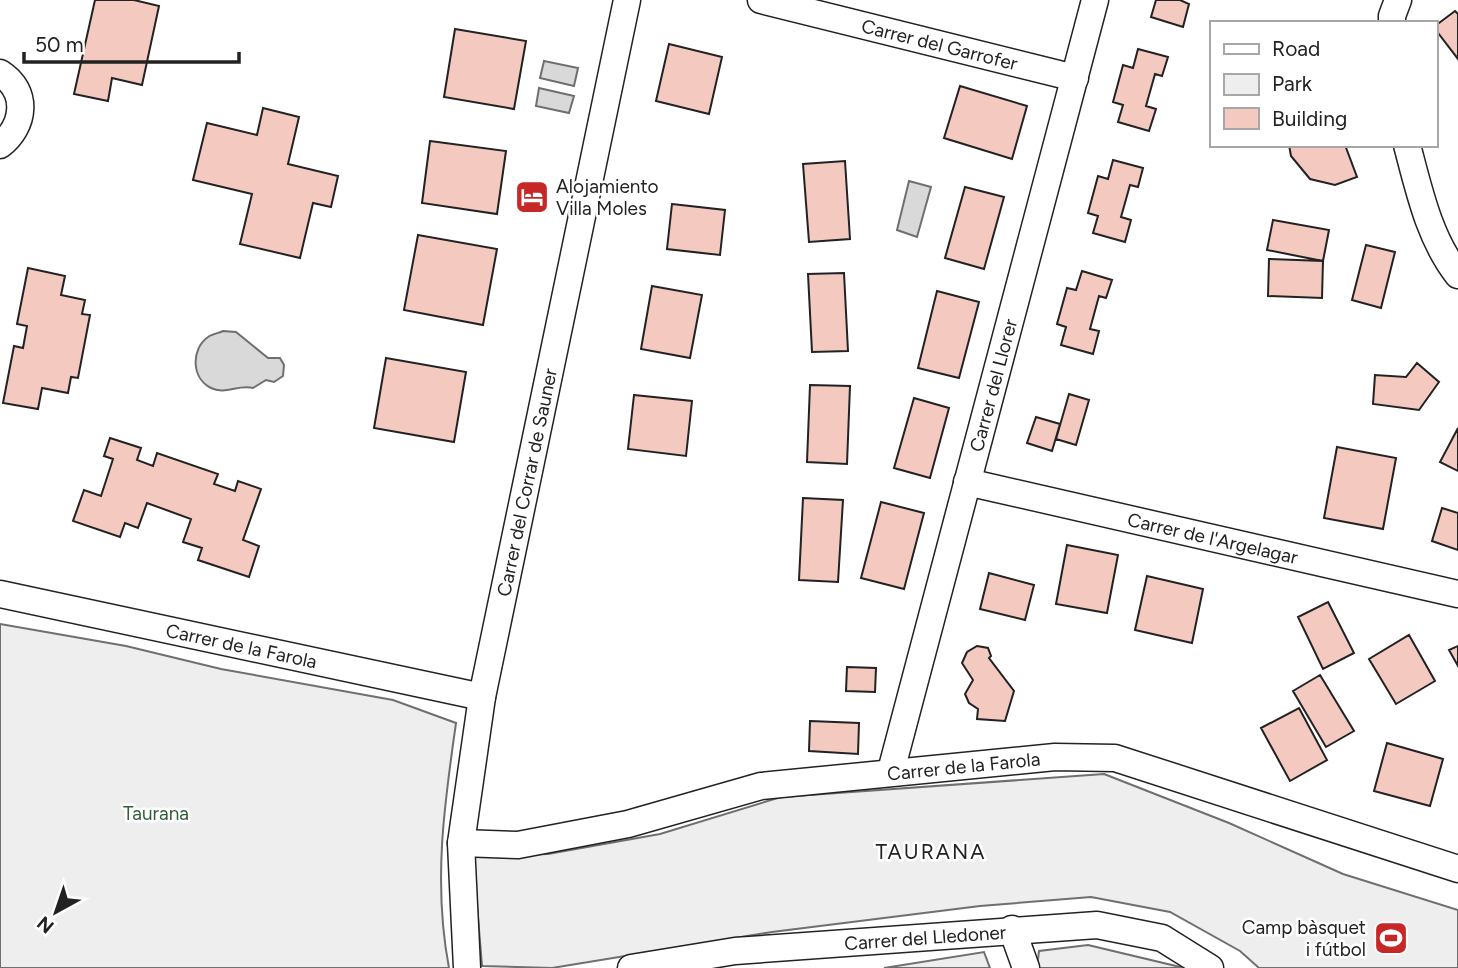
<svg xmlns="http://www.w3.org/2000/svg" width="1458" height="968" font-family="Figtree,sans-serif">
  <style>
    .green { fill: #eee; stroke: #6f6f6f; stroke-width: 2 }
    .water { fill: #d9d9d9; stroke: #6f6f6f; stroke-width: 2 }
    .building { fill: #f3c9c0; stroke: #222; stroke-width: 2 }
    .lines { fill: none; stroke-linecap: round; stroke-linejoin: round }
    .minor-casing { stroke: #222; stroke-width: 29 }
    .minor { stroke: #fff; stroke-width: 26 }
    .labels { text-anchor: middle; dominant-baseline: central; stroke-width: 5; stroke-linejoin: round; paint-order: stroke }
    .street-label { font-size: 19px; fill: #222; stroke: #fff }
    .poi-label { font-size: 19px; fill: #222; stroke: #fff; text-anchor: start }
    .park-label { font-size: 19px; fill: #2f5e38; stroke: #fff }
    .neighbourhood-label { font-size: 21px; letter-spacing: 2px; fill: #222; stroke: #fff }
  </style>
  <rect width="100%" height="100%" fill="#fff"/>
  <!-- green -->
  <path class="green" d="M0 624 126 646 221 669 393 700 456 723C444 806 433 884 449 968H0Z
    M1104 774 1229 823 1343 874 1458 910V968H1259L1240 951 1170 912 1091 897 980 906 772 932 552 968 482 966 473 856 548 854 660 834 781 797Z
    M1088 945 1180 967 1181 968H1037L1039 951Z
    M984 952 990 968H884Z"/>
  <!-- water -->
  <path class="water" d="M544 61 578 68 574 86 540 78Z
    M539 88 574 96 569 113 536 106Z
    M909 181 931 187 917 237 897 230Z
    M223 331 236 332 268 358H280L284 365 283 376 274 382 266 380 253 388C239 384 225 395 211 388 191 378 191 349 208 337 212 334 219 333 223 331Z"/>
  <!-- building -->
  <path class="building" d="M95 0H134L159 6 142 85 112 78 108 101 74 94Z
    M1156 0H1180L1189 4 1183 27 1151 17Z
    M1455 11 1458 14V59L1435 29V26Z
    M455 29 526 41 514 109 444 97Z
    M669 44 722 57 709 114 656 101Z
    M1138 49 1168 57 1162 76 1155 74 1146 106 1156 109 1149 131 1118 122 1123 105 1113 102 1123 65 1133 68Z
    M960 86 1027 106 1012 159 944 138Z
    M263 108 299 117 288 164 338 176 331 207 313 203 300 258 240 244 252 194 193 180 207 123 257 135Z
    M430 141 506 151 497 214 422 203Z
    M1289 145H1345L1357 177 1335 185 1310 179 1291 156Z
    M1113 160 1143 168 1138 187 1130 185 1121 217 1131 220 1125 242 1093 233 1098 216 1088 213 1098 176 1108 179Z
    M845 161 850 239 809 242 803 164Z
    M965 187 1004 197 984 269 945 258Z
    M672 204 725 210 720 255 667 249Z
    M1273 220 1329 230 1323 261 1267 250Z
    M418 235 497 249 483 325 404 310Z
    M1366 245 1395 252 1381 308 1352 300Z
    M1269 259 1323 261 1322 298 1268 296Z
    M28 268 65 276 61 295 85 300 82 314 90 315 78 378 71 377 68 393 42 388 38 409 3 403 14 346 23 348 27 326 17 324Z
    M1082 271 1112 280 1106 298 1099 296 1090 329 1099 331 1093 354 1061 345 1066 327 1057 324 1067 288 1076 290Z
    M844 273 848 351 812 352 808 274Z
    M652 286 702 295 690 358 641 349Z
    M937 291 979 302 959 378 918 368Z
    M386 358 466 372 454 442 374 428Z
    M1417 363 1439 382 1419 410 1373 404 1375 375 1406 377Z
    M810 385 850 386 847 464 807 462Z
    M1069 394 1089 400 1076 445 1056 439Z
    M634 395 692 401 686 456 628 449Z
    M914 398 949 408 930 478 894 468Z
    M1036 417 1060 424 1052 451 1027 443Z
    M1458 428V471L1440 462Z
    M110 438 141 448 137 460 153 466 157 453 218 474 214 484 235 491 238 481 261 489 243 540 259 546 249 577 198 560 202 548 183 542 191 519 147 503 138 528 125 523 120 537 73 521 84 490 101 496 113 459 104 456Z
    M1337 447 1396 458 1383 529 1324 518Z
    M803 498 843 500 838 582 799 580Z
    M881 502 924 513 904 589 861 578Z
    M1442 508 1458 513V550L1432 541Z
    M1067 545 1118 555 1107 613 1056 604Z
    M989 573 1034 585 1025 620 980 609Z
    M1147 576 1203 589 1192 643 1135 630Z
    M1328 602 1354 653 1323 669 1298 617Z
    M1409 635 1435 681 1396 704 1369 659Z
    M977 646 988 648 991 656 989 658 1014 691 1005 721 977 719 978 709 969 703 965 694 973 680 962 663 967 652Z
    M1458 646V666L1449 650Z
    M847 667 876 668 875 692 846 691Z
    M1320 675 1354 731 1326 747 1293 691Z
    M1299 708 1327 760 1290 781 1261 728Z
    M810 721 859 723 858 754 809 751Z
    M1387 743 1443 759 1430 806 1374 791Z"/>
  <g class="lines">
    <!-- minor casing -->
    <g class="minor-casing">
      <g id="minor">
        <path id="s1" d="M761 0 1075 78"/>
        <path d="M1392 23V16L1398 0"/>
        <path d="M0 73C29 91 25 126 0 145"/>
        <path d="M1407 145C1419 190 1429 238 1458 275"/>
        <path id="s2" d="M967 482 1458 594"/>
        <path id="s3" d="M0 594 482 697"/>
        <path id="s4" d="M891 771 1095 0"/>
        <path id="s5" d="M461 843 518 845 628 824 761 786 1055 757 1115 758 1458 869"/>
        <path d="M1012 929 1026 968"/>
        <path id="s6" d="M467 968 461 843 482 697 627 0"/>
        <path id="s7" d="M631 968 735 951 1097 925 1162 938 1210 968"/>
      </g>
    </g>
    <!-- minor -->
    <use href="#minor" class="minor"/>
  </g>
  <!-- icons -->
  <defs>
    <g id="hotel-square" transform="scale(1.75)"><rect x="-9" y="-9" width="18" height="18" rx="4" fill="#c62828" stroke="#fff"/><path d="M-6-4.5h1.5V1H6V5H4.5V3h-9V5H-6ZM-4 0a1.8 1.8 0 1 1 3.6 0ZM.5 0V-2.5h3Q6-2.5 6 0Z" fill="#fff"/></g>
    <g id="stadium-square" transform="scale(1.75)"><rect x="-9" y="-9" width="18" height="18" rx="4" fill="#c62828" stroke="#fff"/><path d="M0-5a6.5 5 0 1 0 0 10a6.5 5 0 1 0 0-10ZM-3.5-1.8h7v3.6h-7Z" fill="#fff"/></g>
  </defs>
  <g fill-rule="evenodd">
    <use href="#hotel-square" x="532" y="197"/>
    <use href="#stadium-square" x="1391" y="938"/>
  </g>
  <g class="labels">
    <!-- street labels -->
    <g class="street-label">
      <text stroke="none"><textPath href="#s1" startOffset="184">Carrer del Garrofer</textPath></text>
      <text stroke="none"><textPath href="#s4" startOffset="399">Carrer del Llorer</textPath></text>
      <text stroke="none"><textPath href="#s6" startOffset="492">Carrer del Corrar de Sauner</textPath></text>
      <text stroke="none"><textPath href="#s2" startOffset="252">Carrer de l'Argelagar</textPath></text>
      <text stroke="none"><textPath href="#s3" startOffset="247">Carrer de la Farola</textPath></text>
      <text stroke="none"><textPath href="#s5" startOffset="511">Carrer de la Farola</textPath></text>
      <text stroke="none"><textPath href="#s7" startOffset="296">Carrer del Lledoner</textPath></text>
    </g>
    <!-- poi labels -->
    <g class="poi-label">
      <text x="556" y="186">Alojamiento<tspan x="556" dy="22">Villa Moles</tspan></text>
      <text x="1366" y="927" text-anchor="end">Camp bàsquet<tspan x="1366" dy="22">i fútbol</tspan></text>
    </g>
    <!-- park labels -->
    <g class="park-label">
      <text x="156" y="813">Taurana</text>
    </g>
    <!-- neighbourhood labels -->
    <g class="neighbourhood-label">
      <text x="931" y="851">TAURANA</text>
    </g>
  </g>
  <!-- legend -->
  <rect x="1210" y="21" width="228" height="126" fill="#ffffff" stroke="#a7a7a7" stroke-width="2"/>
  <rect x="1224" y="44" width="35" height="10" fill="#ffffff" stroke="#a7a7a7" stroke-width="2"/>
  <text x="1272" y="56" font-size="21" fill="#222222">Road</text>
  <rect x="1224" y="74" width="35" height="21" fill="#eeeeee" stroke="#a7a7a7" stroke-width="2"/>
  <text x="1272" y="91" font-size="21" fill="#222222">Park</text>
  <rect x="1224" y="108" width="35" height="21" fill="#f3c9c0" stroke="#a7a7a7" stroke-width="2"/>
  <text x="1272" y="126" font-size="21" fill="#222222">Building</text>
  <!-- north arrow -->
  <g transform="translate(56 912) rotate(220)" stroke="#ffffff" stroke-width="5" paint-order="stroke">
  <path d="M0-5L12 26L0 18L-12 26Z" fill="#222222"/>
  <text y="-10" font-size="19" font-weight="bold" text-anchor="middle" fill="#222222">N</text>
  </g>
  <!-- scale -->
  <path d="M24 52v10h215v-10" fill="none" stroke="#222222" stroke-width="3.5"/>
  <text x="35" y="52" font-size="21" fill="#222222" stroke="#ffffff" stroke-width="5" paint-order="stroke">50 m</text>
</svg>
